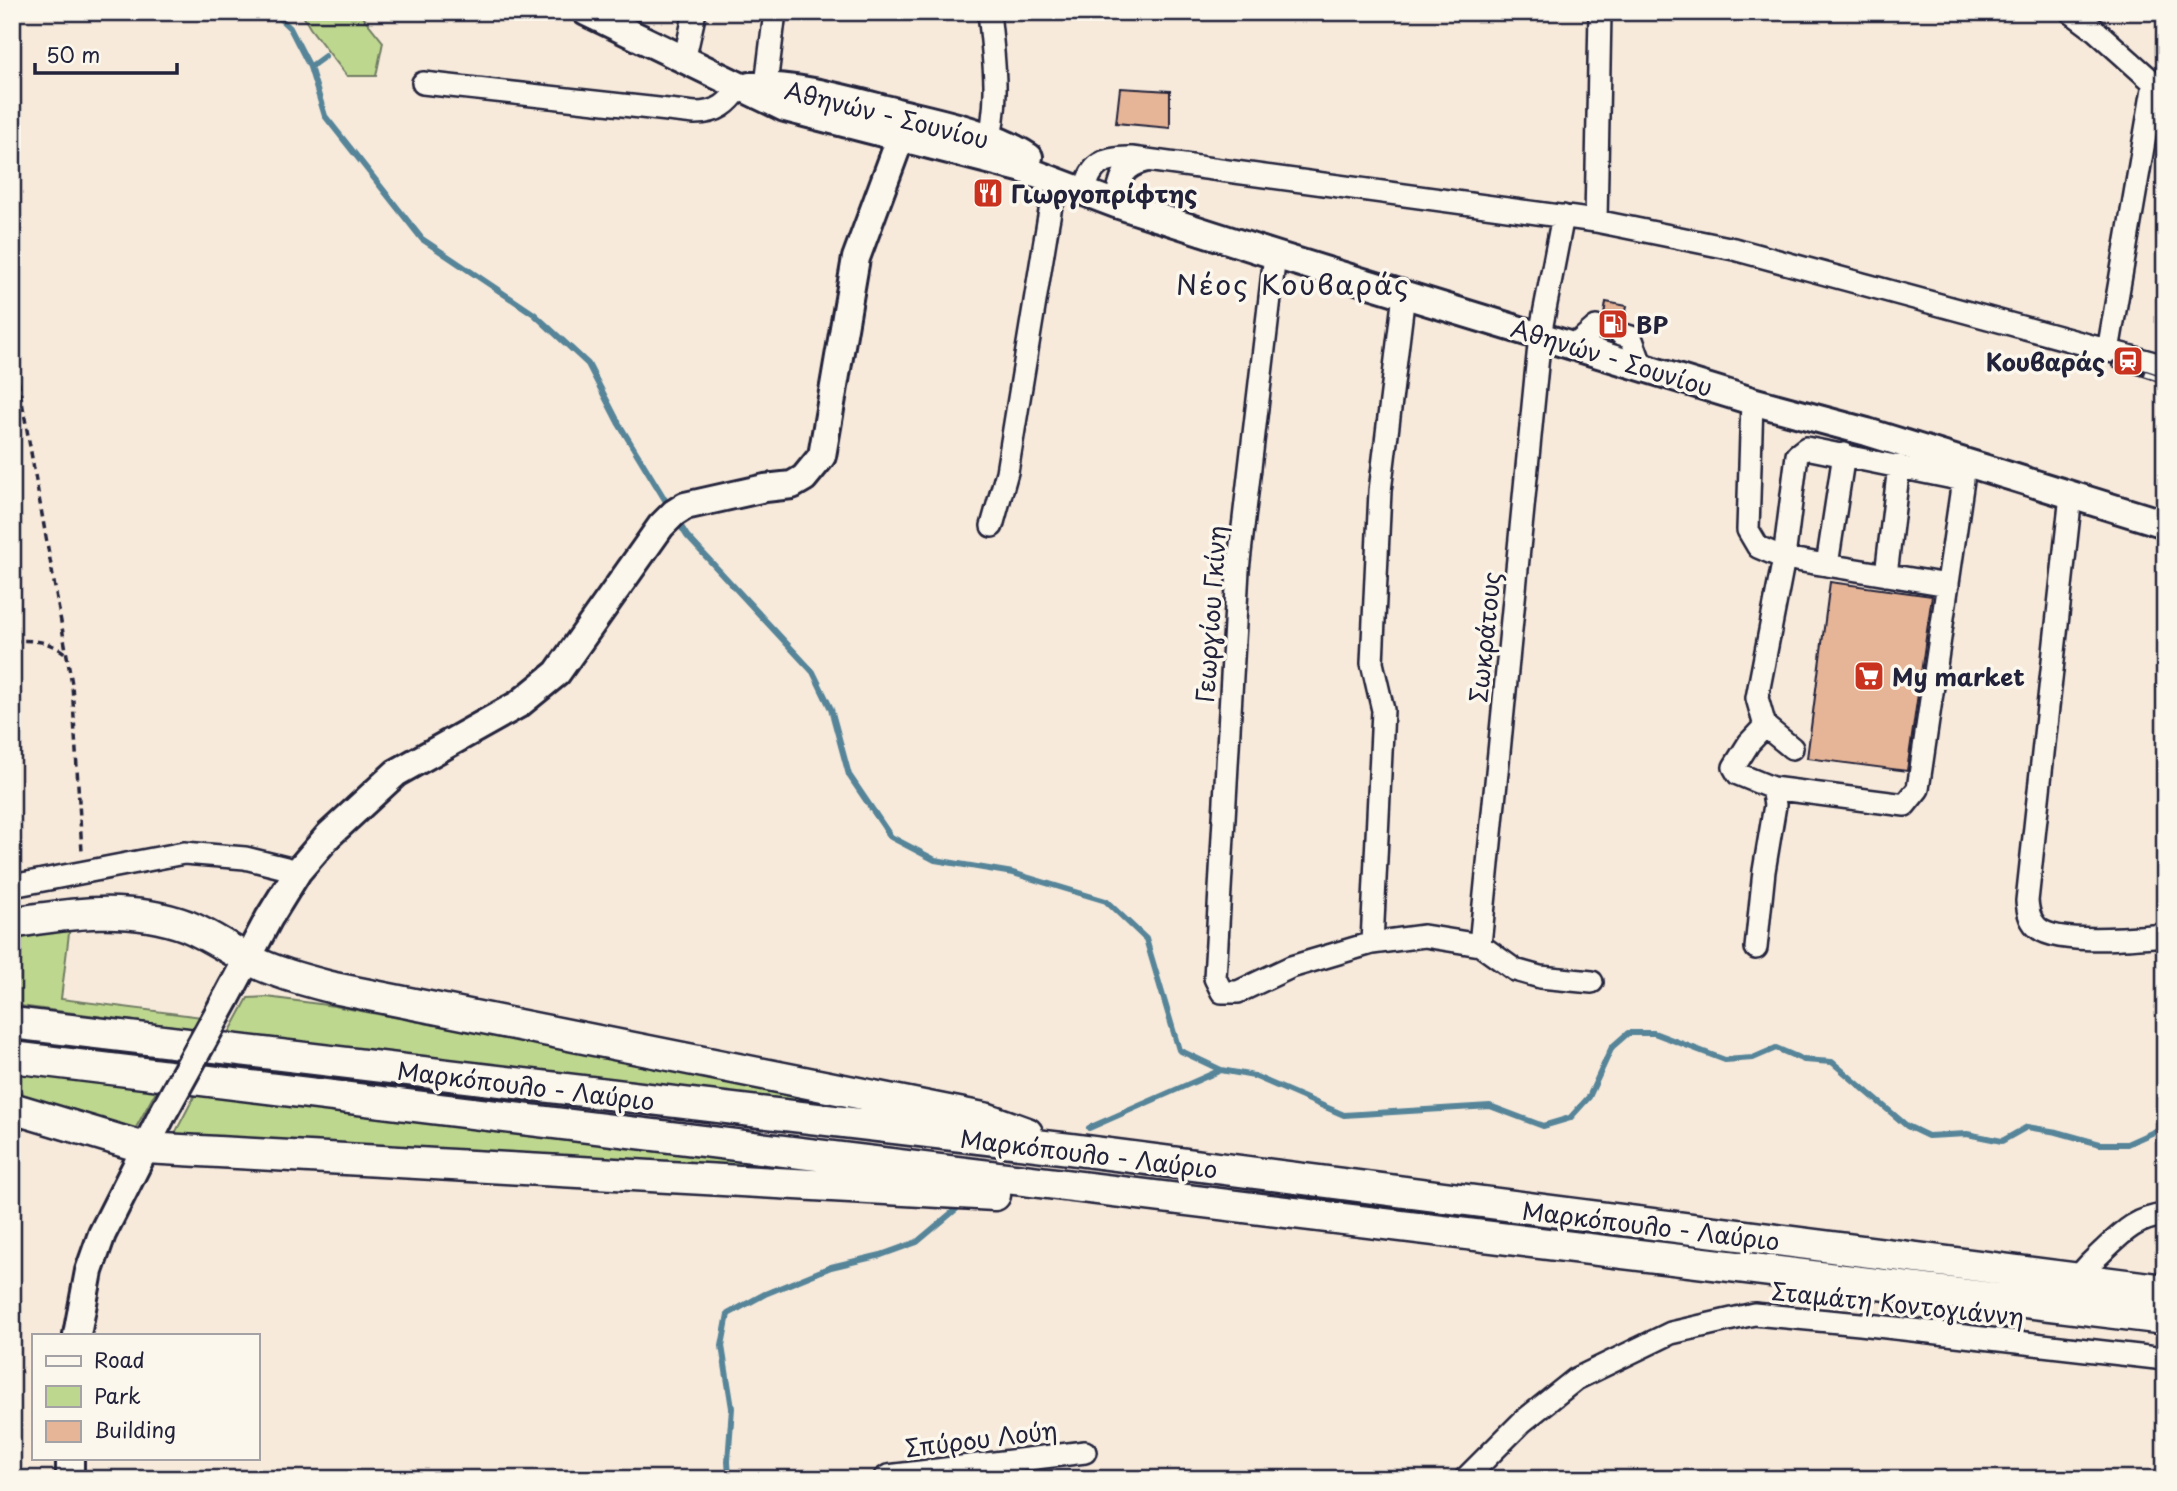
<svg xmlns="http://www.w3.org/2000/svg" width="2177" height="1491" font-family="'Playpen Sans',sans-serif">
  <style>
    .green { fill: #bed78e; stroke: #707c64; stroke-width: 2 }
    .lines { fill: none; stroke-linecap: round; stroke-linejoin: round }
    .stream { stroke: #568498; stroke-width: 6 }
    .building { fill: #e6b597; stroke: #22223b; stroke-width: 2 }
    .minor-casing { stroke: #22223b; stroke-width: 26 }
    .major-casing { stroke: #22223b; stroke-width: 32 }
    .highway-casing { stroke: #22223b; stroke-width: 35 }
    .path { stroke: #22223b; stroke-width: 3.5; stroke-dasharray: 7 5; stroke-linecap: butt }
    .minor { stroke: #fbf7ec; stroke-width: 21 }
    .major { stroke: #fbf7ec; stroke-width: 26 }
    .highway { stroke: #fbf7ec; stroke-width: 30 }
    .rail-casing { stroke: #22223b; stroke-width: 8 }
    .rail { stroke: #fbf7ec; stroke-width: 5; stroke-dasharray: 16; stroke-linecap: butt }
    .major-bridge-casing { stroke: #22223b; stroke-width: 32; stroke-linecap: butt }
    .major-bridge { stroke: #fbf7ec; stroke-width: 26 }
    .labels { text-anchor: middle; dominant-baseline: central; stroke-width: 7; stroke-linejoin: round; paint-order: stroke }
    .street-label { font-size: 24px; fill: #22223b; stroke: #fbf7ec }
    .poi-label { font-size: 24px; font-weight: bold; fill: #22223b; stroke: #fbf7ec; text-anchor: start }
    .quarter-label { font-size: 28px; letter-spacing: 2px; fill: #22223b; stroke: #fbf7ec }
  </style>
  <rect width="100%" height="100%" fill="#f7eadb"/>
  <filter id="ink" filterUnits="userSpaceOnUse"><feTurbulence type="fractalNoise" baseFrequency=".0143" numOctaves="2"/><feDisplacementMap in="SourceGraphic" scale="14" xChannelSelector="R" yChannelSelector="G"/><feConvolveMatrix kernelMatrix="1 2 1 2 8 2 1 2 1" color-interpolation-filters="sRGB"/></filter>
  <g filter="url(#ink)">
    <!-- green -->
    <path class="green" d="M301 12H359L383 42 376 76H347L310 28Z
      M70 925 61 999 202 1017 196 1029 12 1005V930Z
      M267 997 334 1006 958 1122 957 1127 229 1033 248 998Z
      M12 1064 161 1082 133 1133 12 1100Z
      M199 1087 919 1174 172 1139Z"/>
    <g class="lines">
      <!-- stream -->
      <path class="stream" d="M273 12 290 28 310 67 325 116 422 239 534 314 588 364 619 424 670 508
        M310 67 325 56
        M677 520 687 536 813 672 831 709 849 775 891 837 935 860 1013 873 1106 901 1146 939 1179 1050 1221 1070
        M1089 1128 1221 1070 1254 1076 1344 1115 1490 1106 1543 1126 1570 1118 1589 1097 1612 1047 1628 1033H1654L1725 1060 1753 1058 1776 1048 1804 1060 1832 1062 1907 1126 1928 1136 1967 1134 2002 1141 2027 1127 2057 1132 2100 1144H2127L2165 1127
        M729 1479 728 1461 732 1408 722 1346 728 1314 765 1294 831 1267 881 1255 917 1242 961 1205"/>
    </g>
    <!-- building -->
    <path class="building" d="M1120 88 1170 91V128L1116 123Z
      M1606 302 1627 306 1624 321 1613 324 1604 315Z
      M1830 582 1932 596 1907 771 1807 758Z"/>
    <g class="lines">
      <!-- minor casing -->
      <g class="minor-casing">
        <path id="minor" d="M2071 12 2095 30 2162 90
          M684 61 695 12
          M423 83 695 113C718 113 728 104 741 86
          M766 85 775 12
          M986 152C1001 103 994 62 989 12
          M1084 192C1091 163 1104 157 1132 158L1596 221 1734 249 2165 366
          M1116 204C1120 181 1120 167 1146 161
          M1596 221 1600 12
          M1275 255 1238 570 1215 978 1222 992H1238L1291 967 1372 943 1424 936 1480 945 1515 970 1540 977 1592 982
          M1621 334 1631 337 1642 367
          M1574 346 1596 327 1601 328
          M2108 351 2154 83
          M1752 401 1748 530 1758 547 1784 558 1948 585
          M2071 495 2027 901C2028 910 2029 919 2036 926 2053 946 2138 937 2165 935
          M992 526 1007 472 1048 222 1051 206 1062 182
          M1827 565 1844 454
          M1886 575 1899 466
          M1772 788 1905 805 1918 789 1963 480 1806 448 1797 455 1784 558 1757 698 1765 726 1792 748
          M12 886 184 853 245 858 298 871
          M1372 943 1383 710 1372 663 1380 491 1404 294
          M1480 945 1540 335 1563 216
          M1756 948 1764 871 1775 805 1772 788 1738 774 1734 767 1749 743 1765 726
          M2077 1280C2084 1267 2093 1261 2103 1251 2123 1232 2136 1218 2165 1215
          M884 1479 888 1476 1085 1452
          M1465 1479 1522 1422 1576 1379 1671 1333 1754 1314 1860 1324 2165 1359"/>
      </g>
      <!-- major casing -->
      <g class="major-casing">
        <path id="major" d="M586 12 785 108 1023 169 1116 204 1275 255 1752 401 1867 432 2165 524
          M750 86C800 85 849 100 897 112 941 123 991 132 1029 157
          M226 999 269 918 298 871 329 835 396 773 519 704 557 673 661 526 674 513 685 506 765 488 792 485 804 478 822 456 856 258 909 115
          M77 1335 89 1271 102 1234 162 1115
          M70 1479V1458"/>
      </g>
      <!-- highway casing -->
      <g class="highway-casing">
        <path id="highway" d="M12 923C70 913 130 905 187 926 209 935 227 948 248 959 276 973 304 980 334 988L988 1119 1027 1133
          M12 1023 1070 1149 2165 1290
          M12 1057 2165 1319
          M12 1108 145 1148 995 1195"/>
      </g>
      <!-- path -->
      <path class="path" d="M12 345 72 684 82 852
        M12 641C34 640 48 640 66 654"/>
      <!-- minor -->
      <use href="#minor" class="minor"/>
      <!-- major -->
      <use href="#major" class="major"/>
      <!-- highway -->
      <use href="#highway" class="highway"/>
      <!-- rail casing -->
      <g class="rail-casing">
        <path id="rail" d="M2115 364 2165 380"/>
      </g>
      <!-- rail -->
      <use href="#rail" class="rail"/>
      <!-- major-bridge casing -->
      <g class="major-bridge-casing">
        <path id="major-bridge" d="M162 1115 226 999"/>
      </g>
      <!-- major-bridge -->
      <use href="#major-bridge" class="major-bridge"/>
    </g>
  </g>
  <!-- icons -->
  <defs>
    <g id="restaurant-square" transform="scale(1.575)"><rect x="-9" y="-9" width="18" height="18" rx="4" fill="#c8321e" stroke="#fbf7ec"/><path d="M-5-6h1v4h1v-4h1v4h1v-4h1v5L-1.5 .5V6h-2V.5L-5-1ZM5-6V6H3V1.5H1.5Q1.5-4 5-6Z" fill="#fff"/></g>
    <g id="fuel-square" transform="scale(1.575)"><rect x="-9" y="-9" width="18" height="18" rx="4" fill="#c8321e" stroke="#fbf7ec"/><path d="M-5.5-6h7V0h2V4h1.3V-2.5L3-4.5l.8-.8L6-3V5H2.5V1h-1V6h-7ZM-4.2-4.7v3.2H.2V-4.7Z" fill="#fff"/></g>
    <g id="station-square" transform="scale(1.575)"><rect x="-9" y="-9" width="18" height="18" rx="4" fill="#c8321e" stroke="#fbf7ec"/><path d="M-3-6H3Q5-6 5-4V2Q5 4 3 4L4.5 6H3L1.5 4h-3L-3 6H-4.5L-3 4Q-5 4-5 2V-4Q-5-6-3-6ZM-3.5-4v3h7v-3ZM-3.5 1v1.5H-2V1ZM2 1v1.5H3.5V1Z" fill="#fff"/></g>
    <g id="supermarket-square" transform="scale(1.575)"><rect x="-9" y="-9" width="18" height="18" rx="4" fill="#c8321e" stroke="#fbf7ec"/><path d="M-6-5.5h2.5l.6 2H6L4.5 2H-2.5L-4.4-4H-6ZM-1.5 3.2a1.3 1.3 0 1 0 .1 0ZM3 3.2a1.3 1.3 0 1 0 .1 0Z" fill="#fff"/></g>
  </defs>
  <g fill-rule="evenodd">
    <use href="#restaurant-square" x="988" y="193"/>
    <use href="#fuel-square" x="1613" y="324"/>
    <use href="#station-square" x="2128" y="361"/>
    <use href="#supermarket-square" x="1869" y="676"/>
  </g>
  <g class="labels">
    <!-- street labels -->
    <g class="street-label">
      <text transform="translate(887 114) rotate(14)">Αθηνών - Σουνίου</text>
      <text transform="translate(1612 357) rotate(17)">Αθηνών - Σουνίου</text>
      <text transform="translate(1210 614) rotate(-86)">Γεωργίου Γκίνη</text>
      <text transform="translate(1484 637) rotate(-84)">Σωκράτους</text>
      <text transform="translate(526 1085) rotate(7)">Μαρκόπουλο - Λαύριο</text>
      <text transform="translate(1089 1153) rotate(7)">Μαρκόπουλο - Λαύριο</text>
      <text transform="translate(1651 1225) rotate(7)">Μαρκόπουλο - Λαύριο</text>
      <text transform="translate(1898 1303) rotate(6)">Σταμάτη Κοντογιάννη</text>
      <text transform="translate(981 1438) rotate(-7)">Σπύρου Λούη</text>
    </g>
    <!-- poi labels -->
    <g class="poi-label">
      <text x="1011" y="193">Γιωργοπρίφτης</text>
      <text x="1636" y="324">BP</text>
      <text x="2105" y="361" text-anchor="end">Κουβαράς</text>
      <text x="1892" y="676">My market</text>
    </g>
    <!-- quarter labels -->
    <g class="quarter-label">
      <text x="1293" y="283">Νέος Κουβαράς</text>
    </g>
  </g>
  <!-- margin -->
  <rect width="2177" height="1491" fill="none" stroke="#fbf7ec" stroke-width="42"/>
  <rect x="21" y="21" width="2135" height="1449" fill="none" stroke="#22223b" stroke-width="2.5" filter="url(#ink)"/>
  <!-- legend -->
  <rect x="32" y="1334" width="228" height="126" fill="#fbf7ec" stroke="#a4a2a5" stroke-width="2"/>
  <rect x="46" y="1356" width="35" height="10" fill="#fbf7ec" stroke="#a4a2a5" stroke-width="2"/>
  <text x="94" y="1368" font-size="21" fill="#22223b">Road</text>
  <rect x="46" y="1386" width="35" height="21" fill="#bed78e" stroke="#a4a2a5" stroke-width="2"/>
  <text x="94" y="1404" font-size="21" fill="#22223b">Park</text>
  <rect x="46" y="1421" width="35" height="21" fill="#e6b597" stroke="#a4a2a5" stroke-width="2"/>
  <text x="94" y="1438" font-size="21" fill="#22223b">Building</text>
  <!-- scale -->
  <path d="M35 63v10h142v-10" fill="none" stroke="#22223b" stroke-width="3.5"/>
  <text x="46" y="63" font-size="21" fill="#22223b" stroke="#fbf7ec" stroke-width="5" paint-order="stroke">50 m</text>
</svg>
